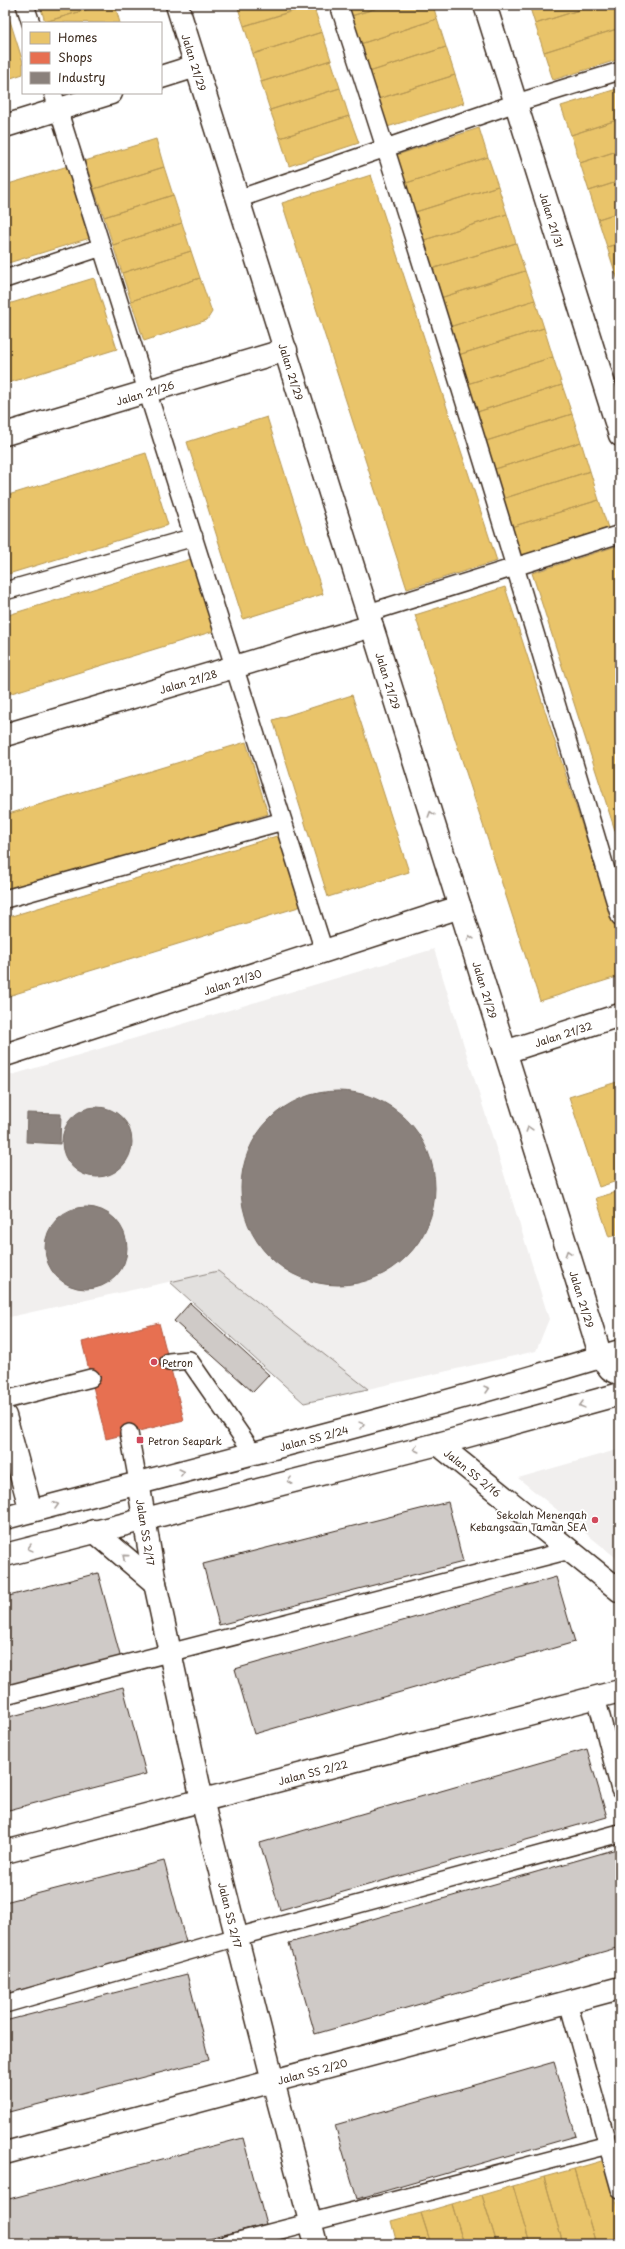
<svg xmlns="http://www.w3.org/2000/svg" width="625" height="2249" font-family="'Playpen Sans',sans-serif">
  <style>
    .built { fill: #f1efee }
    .green { fill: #e2e0de; stroke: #8e857e }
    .homes { fill: #e9c46a; stroke: #b59653 }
    .shops { fill: #e76f51; stroke: #b35a42 }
    .industry { fill: #8a817c; stroke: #726760 }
    .building { fill: #cfcac7; stroke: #3b2a1e }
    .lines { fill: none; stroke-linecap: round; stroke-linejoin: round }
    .lane-casing { stroke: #3b2a1e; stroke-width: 20 }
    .street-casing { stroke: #3b2a1e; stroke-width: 25 }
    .secondary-casing { stroke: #3b2a1e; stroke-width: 25 }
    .lane { stroke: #fff; stroke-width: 17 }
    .street { stroke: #fff; stroke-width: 22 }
    .secondary { stroke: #fff; stroke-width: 22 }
    .oneway { stroke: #a79f9a }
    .poi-dot { fill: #d1495b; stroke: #fff; stroke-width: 1.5 }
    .labels { text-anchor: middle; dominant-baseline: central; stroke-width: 4; stroke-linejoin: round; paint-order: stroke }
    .street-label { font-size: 10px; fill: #3b2a1e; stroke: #fff }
    .poi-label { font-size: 10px; fill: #3b2a1e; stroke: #fff; text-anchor: start }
  </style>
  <rect width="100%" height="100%" fill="#fff"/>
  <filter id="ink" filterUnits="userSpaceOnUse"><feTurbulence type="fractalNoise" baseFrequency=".025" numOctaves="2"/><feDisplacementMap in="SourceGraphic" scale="8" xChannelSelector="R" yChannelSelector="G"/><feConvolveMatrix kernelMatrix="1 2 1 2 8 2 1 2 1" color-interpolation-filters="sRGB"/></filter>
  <g filter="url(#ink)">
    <!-- built -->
    <path class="built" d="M434 949 549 1319 536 1351 368 1389 218 1271 5 1318V1077Z
      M620 1449V1561L518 1478Z"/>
    <!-- green -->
    <path class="green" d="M218 1271 368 1389 304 1403 170 1282Z"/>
    <!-- homes -->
    <path class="homes" d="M5 5 23 62V74L5 80Z
      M40 5H102L45 22Z
      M102 5H115L120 23 45 22Z
      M237 5H311L244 26Z
      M313 5 322 32 253 54 244 26Z
      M344 5H387L348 17Z
      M387 5H433L437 19 357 45 348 17Z
      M529 5H595L535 24Z
      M595 5H620V28L544 52 535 24Z
      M437 19 446 47 366 73 357 45Z
      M620 28V59L553 80 544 52Z
      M322 32 331 60 261 82 253 54Z
      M446 47 455 75 375 100 366 73Z
      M331 60 340 88 270 110 261 82Z
      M455 75 464 103 384 128 375 100Z
      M340 88 349 116 280 138 270 110Z
      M620 88V119L571 135 561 106Z
      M349 116 359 143 289 166 280 138Z
      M620 119V150L580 163 571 135Z
      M479 128 488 157 400 185 391 157Z
      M156 139 164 167 94 189 85 161Z
      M620 150V181L589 191 580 163Z
      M488 157 498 186 409 214 400 185Z
      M68 166 90 238 5 264V185Z
      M164 167 173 195 104 217 94 189Z
      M371 175 497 561 407 589 282 203Z
      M620 181V212L598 219 589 191Z
      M498 186 507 214 418 242 409 214Z
      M173 195 182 223 113 245 104 217Z
      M620 212V243L607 247 598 219Z
      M507 214 516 243 428 270 418 242Z
      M182 223 191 251 122 273 113 245Z
      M516 243 525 271 437 299 428 270Z
      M620 243V274L616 275 607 247Z
      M191 251 200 278 131 301 122 273Z
      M525 271 535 300 446 328 437 299Z
      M620 274V287L616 275Z
      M94 278 117 349 5 384V305Z
      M200 278 212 312 207 320 144 341 131 301Z
      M535 300 544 328 455 356 446 328Z
      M544 328 553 357 464 385 455 356Z
      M553 357 562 385 474 413 464 385Z
      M562 385 572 414 483 442 474 413Z
      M572 414 581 442 492 470 483 442Z
      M267 417 323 594 243 619 187 442Z
      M581 442 590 471 502 499 492 470Z
      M146 453 168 525 5 575V496Z
      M590 471 599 500 511 527 502 499Z
      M599 500 608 528 520 556 511 527Z
      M620 545V846L532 573Z
      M191 559 214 631 5 695V616Z
      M505 587 620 943V976L540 1001 415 615Z
      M352 695 409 872 328 897 273 720Z
      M246 742 268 814 5 894V815Z
      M280 835 302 906 5 997V918Z
      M620 1081V1180L599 1187 569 1097Z
      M620 1191V1234L609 1237 596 1198Z
      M605 2160 620 2214V2241L610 2244H596L574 2169Z
      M574 2169 596 2244H563L544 2177Z
      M544 2177 563 2244H530L513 2186Z
      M513 2186 530 2244H497L482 2195Z
      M482 2195 497 2244H464L452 2204Z
      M452 2204 464 2244H431L421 2213Z
      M421 2213 431 2244H397L391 2221Z"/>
    <!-- shops -->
    <path class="shops" d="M159 1323 184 1420 106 1439 82 1342Z"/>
    <!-- industry -->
    <path class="industry" d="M241 1188a97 97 0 1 1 194 0a97 97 0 1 1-194 0Z
      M62 1142a35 35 0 1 1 70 0a35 35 0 1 1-70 0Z
      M27 1113 61 1114 60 1144 26 1142Z
      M45 1248a41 41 0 1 1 82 0a41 41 0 1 1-82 0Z"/>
    <!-- building -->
    <path class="building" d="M190 1303 269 1375 253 1392 174 1321Z
      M448 1502 463 1562 219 1625 203 1564Z
      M98 1573 121 1659 5 1689V1597Z
      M556 1577 575 1642 254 1734 235 1669Z
      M123 1687 146 1774 5 1811V1718Z
      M587 1749 607 1817 280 1910 260 1843Z
      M620 1848V1947L315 2034 289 1943Z
      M164 1861 187 1946 5 1994V1902Z
      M187 1974 209 2060 5 2113V2021Z
      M554 2062 576 2136 357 2199 335 2125Z
      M243 2138 266 2224 190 2244H5V2200Z"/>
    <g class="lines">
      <!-- lane casing -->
      <g class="lane-casing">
        <path id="lane" d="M25 5 31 23
          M339 5C438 307 529 612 620 917
          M53 93 324 951
          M238 199 516 103 620 71
          M5 279 102 247
          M5 591 194 537
          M368 613 620 534
          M5 899 283 821
          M169 1362 189 1360 254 1454
          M5 1400 91 1378
          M129 1433 138 1482
          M5 1695 570 1550
          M596 1697 620 1790
          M568 2002 620 2189
          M5 2004 237 1937 620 1833
          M227 2244 608 2145"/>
      </g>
      <!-- street casing -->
      <g class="street-casing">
        <g id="street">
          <path id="s1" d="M177 5 601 1357"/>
          <path id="s2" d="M485 5 620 435"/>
          <path d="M161 77 196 66"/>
          <path d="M5 126 111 93"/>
          <path id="s3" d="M5 434 286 350"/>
          <path id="s4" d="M5 735 372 626"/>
          <path id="s5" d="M505 1052 620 1015"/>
          <path id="s6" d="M5 1055 460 907"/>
          <path d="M5 1416 31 1511"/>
          <path id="s7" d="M438 1444 620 1591"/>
          <path id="s8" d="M138 1482 155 1583 202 1800 273 2081 316 2244"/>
          <path d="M94 1531 155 1583"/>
          <path id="s9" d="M5 1852 620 1691"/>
          <path id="s10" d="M5 2153 620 1988"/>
        </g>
      </g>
      <!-- secondary casing -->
      <g class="secondary-casing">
        <g id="secondary">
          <path d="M601 1357 610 1369 620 1374"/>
          <path id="s11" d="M5 1518C210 1464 417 1413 620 1351"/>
          <path d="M5 1555 438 1444 620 1394"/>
        </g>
      </g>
      <!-- lane -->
      <use href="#lane" class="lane"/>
      <!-- street -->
      <use href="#street" class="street"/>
      <!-- secondary -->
      <use href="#secondary" class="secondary"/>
    </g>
    <!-- one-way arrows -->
    <defs><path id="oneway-chevron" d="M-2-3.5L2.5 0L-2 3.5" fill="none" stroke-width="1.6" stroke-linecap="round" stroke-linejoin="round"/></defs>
    <g class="oneway">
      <use href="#oneway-chevron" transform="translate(431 814) rotate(-107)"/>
      <use href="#oneway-chevron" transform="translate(470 938) rotate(-107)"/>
      <use href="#oneway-chevron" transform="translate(529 1129) rotate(-107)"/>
      <use href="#oneway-chevron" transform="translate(568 1253) rotate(-107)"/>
      <use href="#oneway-chevron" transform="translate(487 1389) rotate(-16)"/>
      <use href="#oneway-chevron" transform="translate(582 1405) rotate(165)"/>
      <use href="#oneway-chevron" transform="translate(362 1425) rotate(-15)"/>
      <use href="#oneway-chevron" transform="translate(416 1449) rotate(166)"/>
      <use href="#oneway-chevron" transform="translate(182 1472) rotate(-14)"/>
      <use href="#oneway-chevron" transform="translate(290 1481) rotate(166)"/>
      <use href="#oneway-chevron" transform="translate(56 1505) rotate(-15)"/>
      <use href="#oneway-chevron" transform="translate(30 1548) rotate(165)"/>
      <use href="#oneway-chevron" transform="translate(125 1557) rotate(-140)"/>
    </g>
  </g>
  <!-- markers -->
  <g class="poi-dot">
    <circle cx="154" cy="1362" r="4"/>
    <rect x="136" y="1436" width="8" height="8" rx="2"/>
    <circle cx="595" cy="1520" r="4"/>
  </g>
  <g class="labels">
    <!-- street labels -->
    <g class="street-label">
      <text stroke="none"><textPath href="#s1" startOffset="60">Jalan 21/29</textPath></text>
      <text stroke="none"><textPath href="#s2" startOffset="225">Jalan 21/31</textPath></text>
      <text stroke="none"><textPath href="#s1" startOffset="384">Jalan 21/29</textPath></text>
      <text stroke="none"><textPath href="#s3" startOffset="146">Jalan 21/26</textPath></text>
      <text stroke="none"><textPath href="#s4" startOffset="191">Jalan 21/28</textPath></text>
      <text stroke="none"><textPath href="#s1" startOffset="708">Jalan 21/29</textPath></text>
      <text stroke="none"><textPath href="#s6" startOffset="239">Jalan 21/30</textPath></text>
      <text stroke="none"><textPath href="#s1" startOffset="1032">Jalan 21/29</textPath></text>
      <text stroke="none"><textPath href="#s5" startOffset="61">Jalan 21/32</textPath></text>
      <text stroke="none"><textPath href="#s1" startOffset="1356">Jalan 21/29</textPath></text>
      <text stroke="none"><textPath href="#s11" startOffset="319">Jalan SS 2/24</textPath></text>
      <text stroke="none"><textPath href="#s7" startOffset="45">Jalan SS 2/16</textPath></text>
      <text stroke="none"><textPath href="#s8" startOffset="51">Jalan SS 2/17</textPath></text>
      <text stroke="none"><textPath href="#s9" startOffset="318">Jalan SS 2/22</textPath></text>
      <text stroke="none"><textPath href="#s8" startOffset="443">Jalan SS 2/17</textPath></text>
      <text stroke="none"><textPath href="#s10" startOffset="318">Jalan SS 2/20</textPath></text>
    </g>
    <!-- poi labels -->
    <g class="poi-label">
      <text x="162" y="1362">Petron</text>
      <text x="148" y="1440">Petron Seapark</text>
      <text x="587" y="1514" text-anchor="end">Sekolah Menengah<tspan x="587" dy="12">Kebangsaan Taman SEA</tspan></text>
    </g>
  </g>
  <!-- margin -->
  <rect width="625" height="2249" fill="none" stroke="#fff" stroke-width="20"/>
  <rect x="10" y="10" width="605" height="2229" fill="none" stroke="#3b2a1e" stroke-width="1.5" filter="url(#ink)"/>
  <!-- legend -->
  <rect x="22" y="22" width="140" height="72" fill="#ffffff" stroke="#b1aaa5"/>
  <rect x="30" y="32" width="20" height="12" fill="#e9c46a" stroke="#b1aaa5"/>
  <text x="58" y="42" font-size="12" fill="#3b2a1e">Homes</text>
  <rect x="30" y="52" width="20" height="12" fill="#e76f51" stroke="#b1aaa5"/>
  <text x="58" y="62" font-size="12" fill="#3b2a1e">Shops</text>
  <rect x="30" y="72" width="20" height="12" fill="#8a817c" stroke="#b1aaa5"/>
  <text x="58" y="82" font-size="12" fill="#3b2a1e">Industry</text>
</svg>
